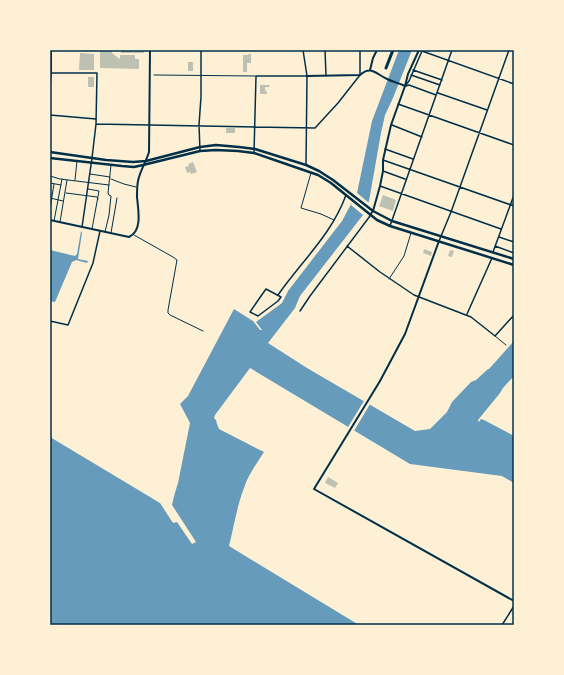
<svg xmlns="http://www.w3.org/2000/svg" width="564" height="675" font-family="Overpass,sans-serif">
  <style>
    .water { fill: #669bbc }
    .pier { fill: #fdf0d5 }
    .building { fill: #bec0b2 }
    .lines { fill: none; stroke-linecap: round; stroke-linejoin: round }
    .service { stroke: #003049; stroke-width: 1 }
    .minor { stroke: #003049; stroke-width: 1.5 }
    .tertiary { stroke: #003049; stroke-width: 2 }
    .primary { stroke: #003049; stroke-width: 2.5 }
    .motorway { stroke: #003049; stroke-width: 3 }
    .neatline { fill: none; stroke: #003049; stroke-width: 1.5 }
  </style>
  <rect width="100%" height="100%" fill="#fdf0d5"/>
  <!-- water -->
  <path class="water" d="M399 50H412L393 98 385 115 381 133 369 201 363 215 300 296 295 308 268 343 307 368 415 431 430 429 447 412 452 402 471 382 476 380 488 369H489L514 341V376L503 388 500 393 478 420 479 422 481 419 484 420 514 436V483L502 476 410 464 250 368 215 415 214 418 216 420 217 424 219 429 264 452C257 463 248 475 244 488 237 506 234 526 229 546L359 625H50V437L160 503 173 523 177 522 192 544 196 542 172 505 174 496 178 483 190 423 180 404 188 396 234 309 253 321 260 330H262L256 322 282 303 288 291 342 221 357 193 372 121Z
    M81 231 82 233 78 259 88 261 87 263 76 260 72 262 55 302 50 301V250L75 256 77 254Z"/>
  <!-- pier -->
  <path class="pier" d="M356 192 369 203 363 215 351 205Z
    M364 401 370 404 354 431 348 427Z"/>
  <!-- building -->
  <path class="building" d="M100 50H110L113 54 120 59V55H135V59H139V69L100 68Z
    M121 50H144V53H121Z
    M80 53 94 54V70H79Z
    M248 54H251V63H247V72H243V55H248Z
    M188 62H193V71H188Z
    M88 77H94V87H88Z
    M260 85H270L269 87H265V90L267 92V94H260Z
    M226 128H235V133H226Z
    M193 162 197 172 191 174 190 172 187 173 185 167 189 166 188 164Z
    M383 195 396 200 393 211 379 206Z
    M424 249 432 252 431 256 423 253Z
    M450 250 454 251 452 257 448 256Z
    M328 477 338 483 335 488 325 483Z"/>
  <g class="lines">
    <!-- service -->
    <path class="service" d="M154 75 255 76
      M311 173 301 208 321 214 334 220
      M90 174 110 177
      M50 176 60 179 109 185
      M111 179 124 184 136 187
      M75 180 77 161
      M50 183 61 185
      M88 189 99 191 92 229
      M66 193 97 197 98 199
      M50 198 63 201
      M50 209 54 184
      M54 221 62 179
      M60 222 67 180
      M105 232 109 215 111 196 109 195 108 193 111 165
      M111 233 117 198
      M134 235 173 257 177 260 168 310V313L170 315 203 331
      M389 279 404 256 411 233
      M495 336 506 345"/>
    <!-- minor -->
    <path class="minor" d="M303 50 307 76 306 165
      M325 50 326 76
      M422 51 514 84
      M413 70 442 80
      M50 73H97L96 124 92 158 82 227
      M411 75 440 85
      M405 86 409 81 422 51
      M406 86 409 85 436 95
      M50 88 51 73
      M438 93 487 110
      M398 104 514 145
      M50 115 96 119
      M96 124 315 128 338 103 360 75V50
      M392 125 422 137
      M385 149 413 159
      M200 151 199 125 201 97V50
      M254 153 256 76H307
      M383 160 514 206
      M383 171 405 179
      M380 186 501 229
      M390 226 452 50
      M499 237 514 242
      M439 241 451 212 509 50
      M347 246 380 272 414 295 471 317 495 336 514 315
      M495 246 514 253
      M493 252 514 195
      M266 289 281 297 278 301 258 316 250 312 261 296Z
      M278 295C301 262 332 234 346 195
      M300 311 310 296 370 216
      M467 314 492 258
      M50 321 68 325 93 263 100 231
      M502 625 514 606"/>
    <!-- tertiary -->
    <path class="tertiary" d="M370 70 373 58 377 50
      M51 73V50
      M307 76 360 75C371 65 376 74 387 79 393 82 399 83 405 86
      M370 215 373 211 380 186 383 171V160L391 125 405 86 408 74 419 50
      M50 220 129 237C143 231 138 209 137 197 137 192 137 186 138 181 140 171 146 162 149 152L150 50
      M439 241 405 334 380 381 314 489 514 601"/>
    <!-- primary -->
    <path class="primary" d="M50 152 106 160 133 162 146 161 200 147 216 145 239 147 255 149 306 165 319 171 333 180 373 211 392 221 514 259
      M50 158 122 166 134 167 143 165 200 151 216 150 238 151 254 153 318 175 331 183 377 220 390 226 514 265"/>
    <!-- motorway -->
    <path class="motorway" d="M386 68 393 50"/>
  </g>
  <!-- border -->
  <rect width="564" height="675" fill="none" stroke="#fdf0d5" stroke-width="102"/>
  <rect x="51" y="51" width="462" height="573" class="neatline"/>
</svg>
